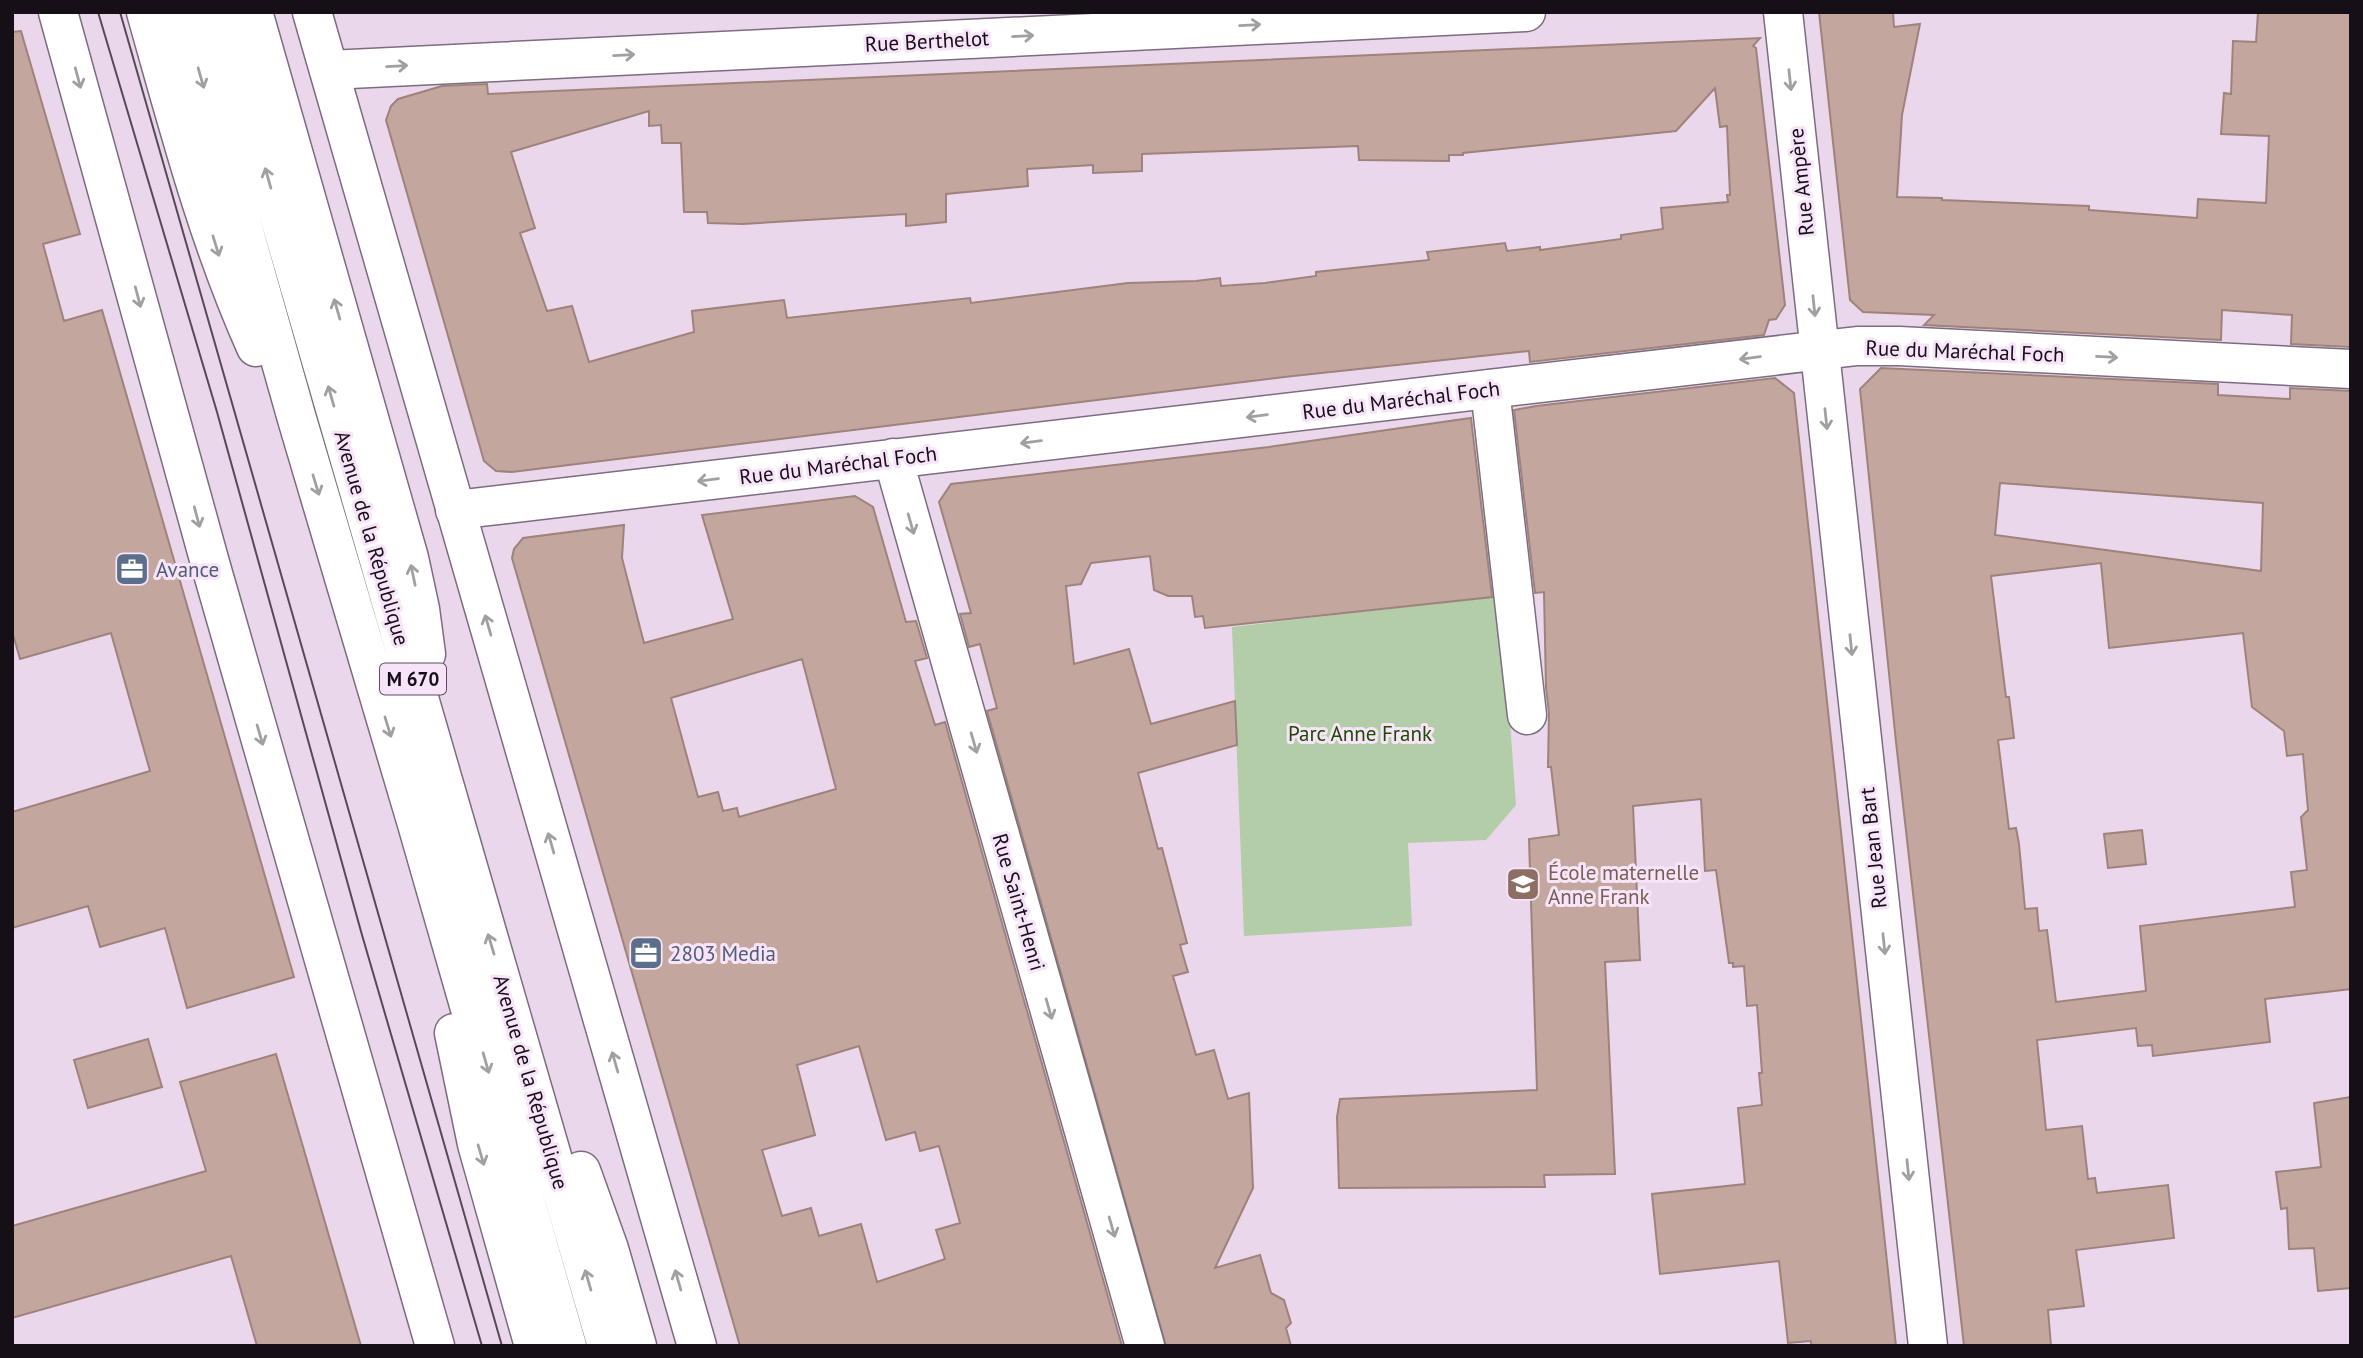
<svg xmlns="http://www.w3.org/2000/svg" width="2363" height="1358" font-family="'PT Sans',sans-serif">
  <style>
    .green { fill: #b2cda7 }
    .building { fill: #c3a79f; stroke: #9e837c; stroke-width: 2; fill-rule: evenodd }
    .lines { fill: none; stroke-linecap: round; stroke-linejoin: round }
    .pedestrian-casing { stroke: #7d6c7f; stroke-width: 41 }
    .minor-casing { stroke: #7d6c7f; stroke-width: 41 }
    .tertiary-casing { stroke: #7d6c7f; stroke-width: 41 }
    .primary-casing { stroke: #7d6c7f; stroke-width: 41 }
    .pedestrian { stroke: #fff; stroke-width: 38 }
    .minor { stroke: #fff; stroke-width: 38 }
    .tertiary { stroke: #fff; stroke-width: 38 }
    .primary { stroke: #fff; stroke-width: 38 }
    .tram { stroke: #554b56; stroke-width: 2 }
    .oneway { stroke: #a29fa2 }
    .labels { text-anchor: middle; dominant-baseline: central; stroke-width: 6; stroke-linejoin: round; paint-order: stroke }
    .shield { fill: #f7e4f9; stroke: #5a4f5b; stroke-width: 2 }
    .shield-label { font-size: 19px; font-weight: bold; fill: #160f17 }
    .street-label { font-size: 21px; fill: #160f17; stroke: #f7e4f9 }
    .service-label { font-size: 21px; fill: #4e5e75; stroke: #f7e4f9; text-anchor: start }
    .park-label { font-size: 21px; fill: #1e4a00; stroke: #f7e4f9 }
    .education-label { font-size: 21px; fill: #785e54; stroke: #f7e4f9; text-anchor: start }
  </style>
  <rect width="100%" height="100%" fill="#ead7ec"/>
  <!-- green -->
  <path class="green" d="M1501 596 1516 805 1486 840 1408 843 1412 926 1244 936 1232 627Z"/>
  <!-- building -->
  <path class="building" d="M1819 12H1893L1894 27 1920 24 1902 115 1897 197 1942 198V200L2089 206V210L2197 218 2198 199 2266 203 2269 136 2221 134 2224 93 2231 94 2233 41 2256 42 2258 12H2351V347L2291 344 2292 315 2222 310 2221 340 1924 325 1934 315 1863 312 1850 300Z
    M21 31 80 234 43 244 64 321 102 310 294 977 187 1008 165 928 100 947 88 906 12 928V812L150 771 111 633 20 659 12 631V32Z
    M1760 38 1753 46 1756 48 1785 305 1776 319 1769 320 1764 335 1530 362 1529 351 1293 376 512 472 496 471 484 461 386 120 391 106 398 99 442 86 487 84 488 94ZM1715 88 1720 127 1727 126 1730 195H1727L1728 202 1661 208 1663 229 1621 235V239L1540 250V247L1507 251 1505 243 1427 252 1429 260 1316 272V276L1265 283 1221 286 1220 278 1196 281 1128 283 971 303 970 298 787 318 784 300 766 302 692 311 694 332 589 362 572 306 547 311 520 233 535 228 511 152 649 111V126L661 125 662 143H681L684 212H707L708 223 743 224 906 214V226L946 222V194L1028 186 1027 169 1093 165V173L1142 171V154L1358 146 1359 160 1449 161V155H1463V153L1676 131Z
    M1881 368 2218 384V395L2290 399V388L2351 391V989L2265 999 2270 1042 2153 1056 2152 1045 2138 1046 2136 1028 2037 1040 2046 1130 2082 1126 2088 1179 2095 1178 2097 1193 2168 1185 2174 1238 2076 1250 2084 1306 2048 1310 2051 1346H1964L1896 742 1860 389ZM2000 483 2263 503 2261 571 1995 535ZM2101 563 2109 648 2243 633 2252 707 2284 731 2287 756 2303 754 2308 810 2301 817 2307 870 2291 872 2295 907 2140 926 2146 991 2056 1002 2047 930 2039 931 2037 908 2025 909 2019 844 2016 828 2009 829 1998 740 2014 738 2009 697H2006L1991 576Z
    M1775 378 1794 393 1896 1346H1811V1341L1788 1343 1779 1261 1660 1274 1652 1194 1745 1184 1738 1108 1762 1105 1759 1073H1762L1757 1005 1747 1006 1744 966 1733 967V963H1729L1716 870 1705 871 1701 799 1633 806 1640 960 1605 962 1615 1174 1544 1175 1545 1187 1339 1188 1337 1117 1340 1099 1537 1090 1529 839 1559 835 1551 767H1548L1549 713 1546 688 1544 592 1535 593 1514 410 1536 406Z
    M1471 418 1492 597 1205 628 1203 616 1195 617 1192 596H1168L1154 590 1150 556 1091 563 1081 584 1066 586 1074 664 1129 649 1151 724 1235 701 1237 745 1138 773 1158 849 1162 848 1187 943 1180 945 1188 972 1173 976 1196 1055 1214 1050 1228 1099 1249 1093 1253 1188 1215 1268 1260 1255 1271 1293 1284 1300 1291 1323 1286 1328 1291 1346H1166L987 711 997 708 980 644 969 647 960 614 971 613 939 502 951 484 1269 447Z
    M855 496 873 507 906 622 916 621 927 658 915 661 935 725 945 722 1122 1346H740L512 558 514 549 523 538 624 525 622 558 644 643 733 619 702 515ZM802 659 836 789 739 817 737 808 723 811 718 792 698 797 671 698ZM859 1046 886 1140 915 1132 920 1151 939 1146 960 1223 936 1230 945 1259 877 1282 861 1224 819 1236 811 1208 782 1216 762 1150 815 1135 797 1065Z
    M2142 830 2146 864 2108 868 2104 834Z
    M148 1039 162 1087 88 1108 74 1060Z
    M276 1054 361 1346H257L231 1256 12 1318V1226L206 1171 180 1082Z
    M2351 1097V1288L2318 1291 2314 1248 2289 1249 2287 1208 2281 1209 2276 1172 2321 1167 2314 1103Z"/>
  <g class="lines">
    <!-- pedestrian casing -->
    <g class="pedestrian-casing">
      <path id="pedestrian" d="M1490 389 1527 715"/>
    </g>
    <!-- minor casing -->
    <g class="minor-casing">
      <path id="minor" d="M1783 12 1928 1346
        M329 70 1526 12
        M893 458 1145 1346
        M455 510 1857 346H1899L2351 369"/>
    </g>
    <!-- tertiary casing -->
    <g class="tertiary-casing">
      <path id="tertiary" d="M58 12 210 563 435 1346
        M312 12 697 1346"/>
    </g>
    <!-- primary casing -->
    <g class="primary-casing">
      <path id="primary" d="M146 12C178 125 208 240 256 347
        M182 12 297 419 417 824 567 1346
        M220 12 607 1346
        M253 12 409 558 420 609 426 654
        M454 1033 477 1144 534 1346
        M581 1171 609 1249 637 1346"/>
    </g>
    <!-- pedestrian -->
    <use href="#pedestrian" class="pedestrian"/>
    <!-- minor -->
    <use href="#minor" class="minor"/>
    <!-- tertiary -->
    <use href="#tertiary" class="tertiary"/>
    <!-- primary -->
    <use href="#primary" class="primary"/>
    <!-- tram -->
    <path class="tram" d="M98 12 217 412 362 935 482 1346
      M120 12 502 1346"/>
  </g>
  <!-- one-way arrows -->
  <defs><path id="oneway-shaft" d="M-6 0H5M1.5-3L5.5 0L1.5 3" fill="none" stroke-width="1.6" stroke-linecap="round" stroke-linejoin="round" transform="scale(1.75)"/></defs>
  <g class="oneway">
    <use href="#oneway-shaft" transform="translate(1250 25) rotate(-3)"/>
    <use href="#oneway-shaft" transform="translate(1023 36) rotate(-3)"/>
    <use href="#oneway-shaft" transform="translate(624 55) rotate(-3)"/>
    <use href="#oneway-shaft" transform="translate(397 66) rotate(-3)"/>
    <use href="#oneway-shaft" transform="translate(78 78) rotate(75)"/>
    <use href="#oneway-shaft" transform="translate(201 78) rotate(74)"/>
    <use href="#oneway-shaft" transform="translate(1790 80) rotate(84)"/>
    <use href="#oneway-shaft" transform="translate(268 178) rotate(-106)"/>
    <use href="#oneway-shaft" transform="translate(216 246) rotate(73)"/>
    <use href="#oneway-shaft" transform="translate(138 297) rotate(75)"/>
    <use href="#oneway-shaft" transform="translate(1814 306) rotate(84)"/>
    <use href="#oneway-shaft" transform="translate(337 309) rotate(-106)"/>
    <use href="#oneway-shaft" transform="translate(2107 357) rotate(3)"/>
    <use href="#oneway-shaft" transform="translate(1750 358) rotate(173)"/>
    <use href="#oneway-shaft" transform="translate(331 396) rotate(-106)"/>
    <use href="#oneway-shaft" transform="translate(1257 416) rotate(173)"/>
    <use href="#oneway-shaft" transform="translate(1826 419) rotate(84)"/>
    <use href="#oneway-shaft" transform="translate(1031 442) rotate(173)"/>
    <use href="#oneway-shaft" transform="translate(708 480) rotate(173)"/>
    <use href="#oneway-shaft" transform="translate(316 485) rotate(73)"/>
    <use href="#oneway-shaft" transform="translate(197 517) rotate(75)"/>
    <use href="#oneway-shaft" transform="translate(911 524) rotate(74)"/>
    <use href="#oneway-shaft" transform="translate(413 575) rotate(-102)"/>
    <use href="#oneway-shaft" transform="translate(488 625) rotate(-106)"/>
    <use href="#oneway-shaft" transform="translate(1851 645) rotate(84)"/>
    <use href="#oneway-shaft" transform="translate(388 727) rotate(73)"/>
    <use href="#oneway-shaft" transform="translate(260 735) rotate(74)"/>
    <use href="#oneway-shaft" transform="translate(974 743) rotate(74)"/>
    <use href="#oneway-shaft" transform="translate(551 843) rotate(-106)"/>
    <use href="#oneway-shaft" transform="translate(491 944) rotate(-107)"/>
    <use href="#oneway-shaft" transform="translate(1884 944) rotate(84)"/>
    <use href="#oneway-shaft" transform="translate(1049 1009) rotate(74)"/>
    <use href="#oneway-shaft" transform="translate(615 1062) rotate(-106)"/>
    <use href="#oneway-shaft" transform="translate(486 1063) rotate(74)"/>
    <use href="#oneway-shaft" transform="translate(481 1155) rotate(74)"/>
    <use href="#oneway-shaft" transform="translate(1908 1170) rotate(84)"/>
    <use href="#oneway-shaft" transform="translate(1112 1227) rotate(74)"/>
    <use href="#oneway-shaft" transform="translate(588 1280) rotate(-106)"/>
    <use href="#oneway-shaft" transform="translate(678 1280) rotate(-106)"/>
  </g>
  <!-- icons -->
  <defs>
    <g id="office-square" transform="scale(1.75)"><rect x="-9" y="-9" width="18" height="18" rx="4" fill="#5c6f8a" stroke="#f7e4f9"/><path d="M-6-3h4V-5.5h4V-3h4V5H-6ZM-1-4.5V-3h2v-1.5ZM-6 0V1H6V0Z" fill="#fff"/></g>
    <g id="school-square" transform="scale(1.75)"><rect x="-9" y="-9" width="18" height="18" rx="4" fill="#8d6e63" stroke="#f7e4f9"/><path d="M0-5L7-2L0 1L-7-2ZM-4 1L0 2.5L4 1V4Q0 6-4 4Z" fill="#fff"/></g>
  </defs>
  <g fill-rule="evenodd">
    <use href="#office-square" x="132" y="569"/>
    <use href="#school-square" x="1523" y="884"/>
    <use href="#office-square" x="646" y="953"/>
  </g>
  <g class="labels">
    <!-- shield labels -->
    <rect class="shield" x="380" y="663.5" width="66" height="31" rx="5"/>
    <g class="shield-label">
      <text x="413" y="679">M 670</text>
    </g>
    <!-- street labels -->
    <g class="street-label">
      <text transform="translate(927 41) rotate(-3)">Rue Berthelot</text>
      <text transform="translate(1801 182) rotate(-96)">Rue Ampère</text>
      <text transform="translate(1965 351) rotate(2)">Rue du Maréchal Foch</text>
      <text transform="translate(1401 400) rotate(-7)">Rue du Maréchal Foch</text>
      <text transform="translate(838 465) rotate(-7)">Rue du Maréchal Foch</text>
      <text transform="translate(372 538) rotate(74)">Avenue de la République</text>
      <text transform="translate(1873 848) rotate(-96)">Rue Jean Bart</text>
      <text transform="translate(1019 902) rotate(74)">Rue Saint-Henri</text>
      <text transform="translate(531 1082) rotate(74)">Avenue de la République</text>
    </g>
    <!-- service labels -->
    <g class="service-label">
      <text x="156" y="569">Avance</text>
      <text x="670" y="953">2803 Media</text>
    </g>
    <!-- park labels -->
    <g class="park-label">
      <text x="1360" y="733">Parc Anne Frank</text>
    </g>
    <!-- education labels -->
    <g class="education-label">
      <text x="1548" y="872">École maternelle<tspan x="1548" dy="24">Anne Frank</tspan></text>
    </g>
  </g>
  <!-- border -->
  <rect width="2363" height="1358" fill="none" stroke="#160f17" stroke-width="28"/>
</svg>
